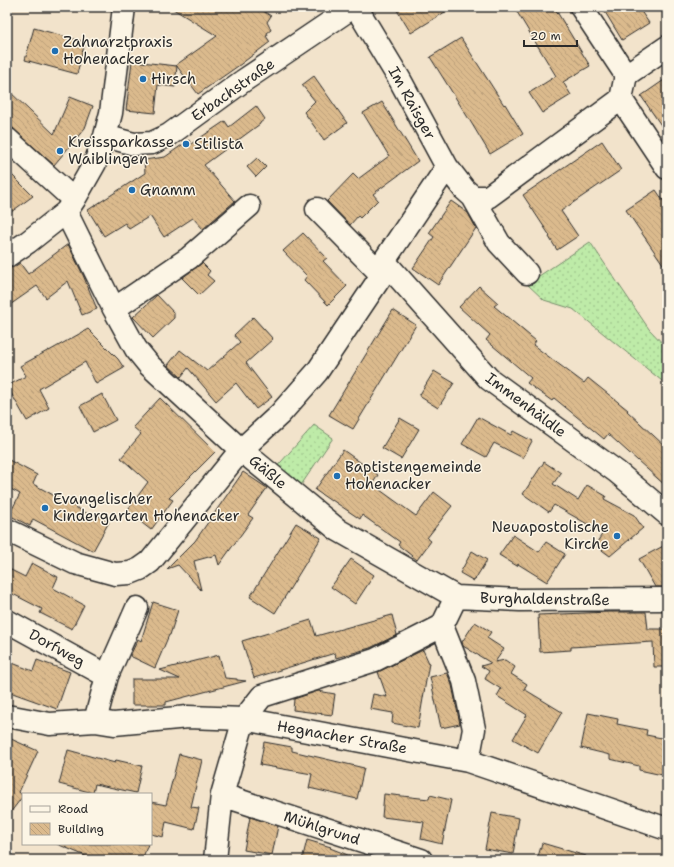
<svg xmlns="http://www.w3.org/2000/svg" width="674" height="867" font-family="'Shantell Sans',sans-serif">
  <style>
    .grass { fill: url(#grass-dots); stroke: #748b6a }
    .building { fill: url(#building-back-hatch); stroke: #2b2b2b }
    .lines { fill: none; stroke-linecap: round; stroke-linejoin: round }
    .minor-casing { stroke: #2b2b2b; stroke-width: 25 }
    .minor { stroke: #fcf5e5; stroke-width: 22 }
    .poi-dot { fill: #1f6fb2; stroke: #fcf5e5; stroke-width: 1.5 }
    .labels { text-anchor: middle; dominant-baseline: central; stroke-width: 3; stroke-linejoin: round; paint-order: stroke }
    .poi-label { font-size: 15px; fill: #2b2b2b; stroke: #fcf5e5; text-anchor: start }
    .street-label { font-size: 15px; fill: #2b2b2b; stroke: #fcf5e5 }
  </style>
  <defs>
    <pattern id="grass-dots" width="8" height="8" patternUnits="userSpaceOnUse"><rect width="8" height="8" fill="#beeba8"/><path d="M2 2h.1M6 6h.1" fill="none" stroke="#a3ca91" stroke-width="1.8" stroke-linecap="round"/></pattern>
    <pattern id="building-back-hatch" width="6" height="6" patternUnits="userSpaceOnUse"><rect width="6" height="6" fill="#dbba8d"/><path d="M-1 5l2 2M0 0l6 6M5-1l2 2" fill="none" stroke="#bca07a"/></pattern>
  </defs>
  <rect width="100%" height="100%" fill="#f2e3cb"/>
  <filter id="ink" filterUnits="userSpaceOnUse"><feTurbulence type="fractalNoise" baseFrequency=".025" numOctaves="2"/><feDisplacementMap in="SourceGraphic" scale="8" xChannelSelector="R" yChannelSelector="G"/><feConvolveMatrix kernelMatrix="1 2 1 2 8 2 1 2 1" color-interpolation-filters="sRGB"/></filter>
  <g filter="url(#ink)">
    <!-- grass -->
    <path class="grass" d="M590 242 649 329 667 348V385L573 309 544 300 527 284Z
      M314 425 333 438 297 491 273 471Z"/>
    <!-- building -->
    <path class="building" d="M170 7H257L271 16 267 22 271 30 267 33 268 35 266 36 270 42 241 64 198 94 176 65 217 36Z
      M395 7H453L411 33Z
      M514 7H554L590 66 563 82 571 95 542 113 529 93 556 76Z
      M602 7H638L649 23 622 40Z
      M34 28 85 42 77 74 25 60Z
      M461 38 504 105 505 104 523 134 490 154 472 124 430 57Z
      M132 61 177 66 175 87 158 85 155 113 126 110Z
      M314 76 347 123 324 140 304 112 315 101 302 85Z
      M667 78V134L641 96Z
      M7 89 54 134 70 97 93 106 85 128 54 165 7 123Z
      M382 102 418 161 373 194 378 200 360 218 358 216 350 225 327 201 353 174 358 179 389 156 363 113Z
      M256 106 265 119 260 123V124L204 165 235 201 203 229 193 218 164 237 150 216 129 229 125 223 104 236 88 210 145 173 144 160 165 157 189 140 191 144 225 121 229 127Z
      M602 141 621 170 561 211 578 236 557 250 549 237 550 236 523 195Z
      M257 158 266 167 256 177 247 167Z
      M7 170 33 196 7 215Z
      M656 190 667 206V270L626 210Z
      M451 201 468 213 476 228 438 285 413 268 434 237 429 233Z
      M303 233 327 258 323 261 347 286 328 305 304 280 307 276 283 251Z
      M68 244 83 275 97 309 82 315 68 281 46 298 37 286 7 307V269L14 267 20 263 28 274Z
      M202 263 210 271 207 275 214 281 199 295 182 278Z
      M479 286 498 303 494 306 536 341 533 345 584 383 588 378 628 410 627 411 667 448V487L608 434 604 439 554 398 552 401 527 383 531 378 486 340 490 335 459 307Z
      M157 295 174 313V318L153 338 133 317Z
      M393 310 416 325 353 429 329 415Z
      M253 317 273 339 246 363 272 397 256 409 236 383 216 401 188 368 181 377 168 365 180 350 207 371 240 342 234 335Z
      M88 329 118 359 124 368 96 384 85 362 39 389 49 408 27 421 7 386 26 376 20 366 49 350V351Z
      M434 371 454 383 438 408 419 396Z
      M102 394 116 420 93 432 80 406Z
      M160 398 215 452 169 498 173 500 151 530 133 516 134 514 126 512 148 482 121 458 141 434 133 427Z
      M478 417 511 435 513 431 532 441 523 458 494 443 486 457 462 444Z
      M400 418 419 429 401 459 382 448Z
      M343 450 378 475 373 483 381 488 380 490 416 516 434 492 452 506 427 538 431 541 417 560 398 545 400 542 362 515 360 519 332 500 331 501 315 490Z
      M7 459 37 475 33 484 92 516 94 513 109 522 93 551 33 519 30 526 9 515 20 494 7 487Z
      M544 462 561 473 553 484 578 500 587 485 606 496 604 499 634 515 643 528 610 556 595 545 603 533 554 505 549 512 523 494Z
      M243 472 267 488 248 515 253 518 219 565 216 555 194 561 201 590 178 565 167 569 195 541Z
      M296 523 321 538 275 613 250 597Z
      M513 535 539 552 546 542 565 554 547 582 518 564 517 566 499 555Z
      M667 544V584L663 587H655L639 559Z
      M472 551 487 560 474 581 460 573Z
      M351 559 374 575 355 604 331 587Z
      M32 563 58 577 53 588 84 605 72 629 40 613 42 609 7 591V568L25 577Z
      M153 602 178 610 170 635H169L155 668 130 656 138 639 141 641Z
      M609 612H646L648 629H667V667H654L653 642 571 647V650L540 652 538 615Z
      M392 615 397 635 370 648 336 658 335 653 254 678 242 641 311 620 316 636Z
      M475 622 491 632 487 638 504 649 495 662 505 660 515 667 511 674 527 684 524 689 562 712 538 753 513 739 527 715 497 696 501 689 485 679 489 671 481 666 491 663 463 646 462 642Z
      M423 650 429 663 418 728 392 723 393 713 370 709 373 694 387 697 378 672Z
      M219 655 225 678 237 679V680L246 681 166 702V705H132V679H180L160 670Z
      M37 660 70 672 57 709 7 691V661L33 671Z
      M447 673 452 685 460 724 441 728 430 677Z
      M318 691 335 694 332 715 293 710 294 699Z
      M588 713 618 719 617 724 647 730 646 735 667 739V776L639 770V766L610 759V755L581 748Z
      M11 739 38 751 19 792 23 796 10 813 7 820V747Z
      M264 742 292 747V751L364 768 357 799 309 788 312 774 260 765Z
      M68 750 115 763 116 760 142 766 136 793 95 784 93 793 59 784Z
      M179 754 202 760 191 807 199 808 194 829 166 822 163 837 151 834V802L166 805Z
      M384 794 429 799 430 795 451 800 442 844 421 839 424 822 382 817Z
      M492 813 519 818 513 854 485 849Z
      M250 817 278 826 272 855 244 850Z
      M307 840 331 847 330 848 358 859V860H302Z
      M542 843 586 856 585 860H537Z
      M57 844H148L142 860H95Z"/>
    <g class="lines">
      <!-- minor casing -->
      <g class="minor-casing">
        <path id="minor" d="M356 7 400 80 447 167 464 189 473 197H488L621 99 626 75 667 47
          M581 7 626 75
          M621 99 667 168
          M105 136 134 144 152 143 169 135 243 81 353 7
          M7 139 74 200
          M473 197 499 243 527 273
          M317 209 382 275
          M66 212 114 309 136 349 149 365 241 450 338 530 456 597
          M7 256 28 242 66 212 74 200 95 163 105 136 111 113 124 7
          M384 261 489 379 617 472 667 514
          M114 309 189 258 249 206
          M7 530 75 563 115 574 130 573 140 569 150 562 241 450 280 414 317 372 382 275 384 261 447 167
          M7 621 107 676
          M442 626 464 681 474 729 468 761
          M7 716 50 724 95 721 114 724 188 717 244 719 468 761 667 829
          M95 721 107 676 137 608
          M222 795 421 860
          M215 860 222 795 244 719 262 696 375 660 442 626 456 597 520 600 667 599"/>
      </g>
      <!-- minor -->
      <use href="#minor" class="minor"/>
    </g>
  </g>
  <!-- markers -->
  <g class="poi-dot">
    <circle cx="55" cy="51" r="4"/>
    <circle cx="143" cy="79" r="4"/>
    <circle cx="186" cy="144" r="4"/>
    <circle cx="60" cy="151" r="4"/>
    <circle cx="132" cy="190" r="4"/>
    <circle cx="337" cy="476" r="4"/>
    <circle cx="45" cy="508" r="4"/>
    <circle cx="617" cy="536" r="4"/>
  </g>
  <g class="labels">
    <!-- poi labels -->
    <g class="poi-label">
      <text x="63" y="42">Zahnarztpraxis<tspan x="63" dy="17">Hohenacker</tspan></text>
      <text x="151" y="79">Hirsch</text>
      <text x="68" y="142">Kreissparkasse<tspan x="68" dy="17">Waiblingen</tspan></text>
      <text x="194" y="144">Stilista</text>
      <text x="140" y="190">Gnamm</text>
      <text x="345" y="467">Baptistengemeinde<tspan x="345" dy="17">Hohenacker</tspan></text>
      <text x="53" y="499">Evangelischer<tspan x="53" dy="17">Kindergarten Hohenacker</tspan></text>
      <text x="609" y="527" text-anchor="end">Neuapostolische<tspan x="609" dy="17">Kirche</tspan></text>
    </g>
    <!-- street labels -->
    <g class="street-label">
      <text transform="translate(233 90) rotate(-35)">Erbachstraße</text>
      <text transform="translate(412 103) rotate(61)">Im Raisger</text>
      <text transform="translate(526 405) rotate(37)">Immenhäldle</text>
      <text transform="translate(268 472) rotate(40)">Gäßle</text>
      <text transform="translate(545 599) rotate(1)">Burghaldenstraße</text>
      <text transform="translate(57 648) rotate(29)">Dorfweg</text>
      <text transform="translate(342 737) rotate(10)">Hegnacher Straße</text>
      <text transform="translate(322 828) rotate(18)">Mühlgrund</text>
    </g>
  </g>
  <!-- margin -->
  <rect width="674" height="867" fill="none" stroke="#fcf5e5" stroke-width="24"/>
  <rect x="12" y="12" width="650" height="843" fill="none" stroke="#2b2b2b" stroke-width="1.5" filter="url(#ink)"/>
  <!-- legend -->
  <rect x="22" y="793" width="130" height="52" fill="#fcf5e5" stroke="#a8a49b"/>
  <rect x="30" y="806" width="20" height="6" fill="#fcf5e5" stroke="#a8a49b"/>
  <text x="58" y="813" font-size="12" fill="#2b2b2b">Road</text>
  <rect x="30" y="823" width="20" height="12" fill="url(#building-back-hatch)" stroke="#a8a49b"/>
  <text x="58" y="833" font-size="12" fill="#2b2b2b">Building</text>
  <!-- scale -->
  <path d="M524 40v6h53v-6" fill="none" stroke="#2b2b2b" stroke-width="2"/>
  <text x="530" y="40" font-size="12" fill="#2b2b2b" stroke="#fcf5e5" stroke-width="3" paint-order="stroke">20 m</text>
</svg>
